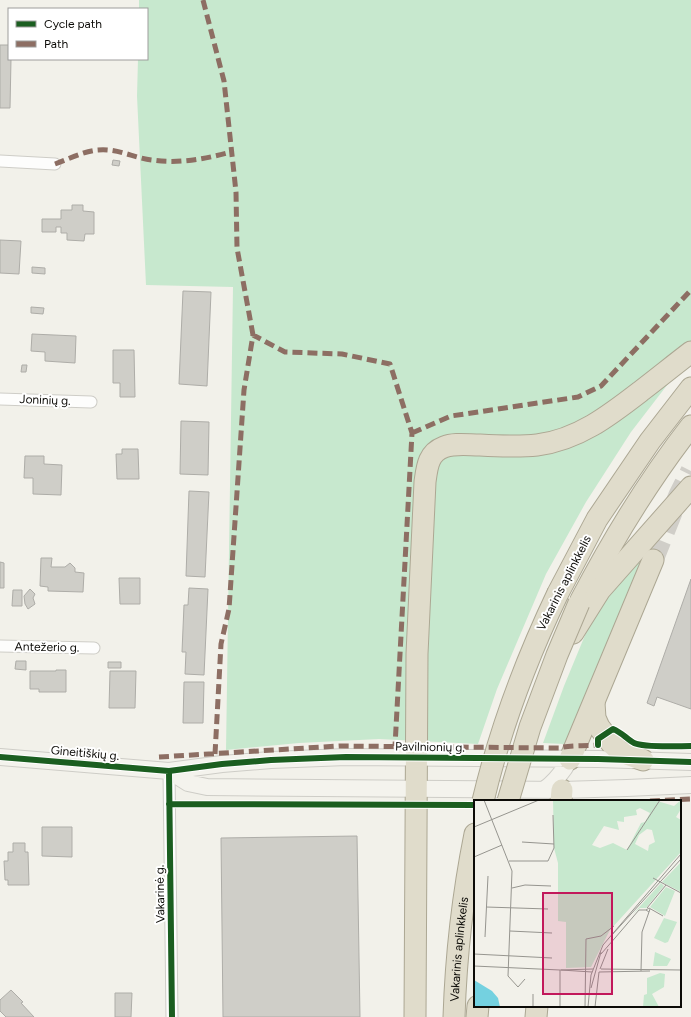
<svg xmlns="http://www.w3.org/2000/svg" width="691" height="1017" font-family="Figtree,sans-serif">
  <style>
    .green { fill: #c7e8ce }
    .building { fill: #cfcec8; stroke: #aeada8 }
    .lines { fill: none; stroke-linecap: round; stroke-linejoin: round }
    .highway-tunnel { stroke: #d0cec8; stroke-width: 21; stroke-dasharray: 21 10; stroke-linecap: butt }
    .street-casing { stroke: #cecdc7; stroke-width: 13 }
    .secondary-casing { stroke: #cecdc7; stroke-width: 18 }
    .highway-casing { stroke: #aca793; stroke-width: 23 }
    .street { stroke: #fdfdfc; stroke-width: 11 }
    .secondary { stroke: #f4f3ed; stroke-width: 16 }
    .highway { stroke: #e0dccb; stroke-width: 21 }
    .highway-bridge-casing { stroke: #aca793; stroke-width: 23; stroke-linecap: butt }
    .highway-bridge { stroke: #e0dccb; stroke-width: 21 }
    .quiet { stroke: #8d6e63; stroke-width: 5; stroke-dasharray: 10 5; stroke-linecap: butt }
    .cycleway-casing { stroke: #fff; stroke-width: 8 }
    .cycleway { stroke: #1b5e20; stroke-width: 6 }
    .labels { text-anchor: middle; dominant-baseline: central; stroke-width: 4; stroke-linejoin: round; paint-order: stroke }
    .street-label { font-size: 12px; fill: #0c0b07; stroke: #fff }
    .inset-road { fill: none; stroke: #96958f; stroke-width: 1 }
    .view { fill: #c2185b; fill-opacity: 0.15; stroke: #c2185b; stroke-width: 2 }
    .inset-edge { fill: none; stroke: #0c0b07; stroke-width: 2 }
  </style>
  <rect width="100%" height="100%" fill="#f2f1ea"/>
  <!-- green -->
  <path class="green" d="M139 0H691V354L631 432 586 502 546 574 497 689 478 744 379 739 299 743 226 750 233 287 146 285 137 96 138 59H147V9H139Z
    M643 557 572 737 564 744 543 743 564 686 588 628 601 605Z"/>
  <!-- building -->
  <path class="building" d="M0 45H9V59H11L10 108H0Z
    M113 160 120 161 119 166 112 165Z
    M72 205H83V211L94 212V234H85L84 241 67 240V233H61V227H56V232H42V219H61V210H72Z
    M0 240 21 241 19 274 0 273Z
    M32 267 45 268V274L32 273Z
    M183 291 211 292 207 386 179 384Z
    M31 307 44 308 43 314 31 313Z
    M32 334 76 336 75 363 45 361V352L31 351Z
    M113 350H134L135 397H120V383H113Z
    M22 365H27L26 372H21Z
    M181 421 209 422 208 475 180 474Z
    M122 449H138L139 479H117L116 454H122Z
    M25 456H44V464L62 465 61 495 33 494V478H24Z
    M189 491 209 492 205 577 186 576Z
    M41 558H52L51 567H65L70 563 75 568V572L84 573 83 592 48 591V587L40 586Z
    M0 562 4 563V588H0Z
    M119 578H140V604H120Z
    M691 579V709L657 697 654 706 647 703Z
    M189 588 208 589 204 675 185 674 186 652H182L184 605H188Z
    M30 589 35 594 33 598 35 604 28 609 25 604 24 596Z
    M13 590H22V606H12Z
    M16 661H26V670L15 669Z
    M108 662H121V668H108Z
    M56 670H66V692H39V689H30V671H56Z
    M110 671H136L135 708H109Z
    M184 682H204L203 723H183Z
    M42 827H72V857L42 856Z
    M357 836 360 1017H223L221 838Z
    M13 843H25V852H28L29 885H8V880H5L4 861H8V852H13Z
    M11 990 23 1002 21 1003 34 1017H6L0 1011V1000Z
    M115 993H132L131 1017H115Z"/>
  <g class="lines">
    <!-- highway-tunnel -->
    <path class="highway-tunnel" d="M653 560 679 495 691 471"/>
    <!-- street casing -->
    <g class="street-casing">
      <path id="street" d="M0 161 55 164
        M0 399 91 402
        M0 646 94 648
        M169 771 172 1017"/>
    </g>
    <!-- secondary casing -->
    <g class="secondary-casing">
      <path id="secondary" d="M0 757 169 771 222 764 271 760 346 757 598 759 691 762
        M169 771 188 783 207 787 562 790 627 788 691 785
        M544 790C556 781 563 772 570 759"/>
    </g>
    <!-- highway casing -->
    <g class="highway-casing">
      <g id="highway">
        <path d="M558 593 597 519 650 441 691 388"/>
        <path d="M581 600C613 539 648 481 691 426"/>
        <path d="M573 633 600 590 691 487"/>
        <path d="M594 703 595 718 599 727 612 744 621 752 643 760"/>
        <path d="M570 759 653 560"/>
        <path d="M561 801 562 790"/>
        <path d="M415 1017 417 654 425 482C427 467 428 453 444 447 454 443 468 445 480 445 499 446 518 447 537 445 578 440 610 415 641 391 658 378 674 365 691 352"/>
        <path id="s1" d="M454 1017C456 955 463 894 475 834"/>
        <path d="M477 1017 478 1006"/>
        <path d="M536 1017 537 1006"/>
      </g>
    </g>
    <!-- street -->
    <use href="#street" class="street"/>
    <!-- secondary -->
    <use href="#secondary" class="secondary"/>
    <!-- highway -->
    <use href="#highway" class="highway"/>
    <!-- highway-bridge casing -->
    <g class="highway-bridge-casing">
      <path id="highway-bridge" d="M483 801C500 729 526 660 558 593
        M508 801 530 727 557 655 579 603"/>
    </g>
    <!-- highway-bridge -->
    <use href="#highway-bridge" class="highway-bridge"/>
    <!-- quiet -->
    <path class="quiet" d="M203 0 224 81 236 192 237 248 253 335
      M55 164C69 159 84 151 98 150 117 148 134 158 152 160 179 164 205 159 231 152
      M412 433 451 416 578 397 601 386 691 290
      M215 754 221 644 229 609 244 390 253 335 285 352 342 354 390 364 412 433 395 746
      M159 757 339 746 559 748C569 745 586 746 598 745V741
      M650 801 691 799"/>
    <!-- cycleway casing -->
    <g class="cycleway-casing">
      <path id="cycleway" d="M598 745V739L613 729C621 732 627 739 634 743 645 748 678 746 691 746
        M0 757 169 771 222 764 271 760 346 757 598 759 691 762
        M169 771 172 1017
        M169 804 475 805"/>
    </g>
    <!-- cycleway -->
    <use href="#cycleway" class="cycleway"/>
  </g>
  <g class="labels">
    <!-- street labels -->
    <g class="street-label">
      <text transform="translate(45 400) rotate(2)">Joninių g.</text>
      <text transform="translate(564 583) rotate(-63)">Vakarinis aplinkkelis</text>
      <text transform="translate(47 647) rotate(1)">Antežerio g.</text>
      <text transform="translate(430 747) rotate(1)">Pavilnionių g.</text>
      <text transform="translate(85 753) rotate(5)">Gineitiškių g.</text>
      <text transform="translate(160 894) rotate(-91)">Vakarinė g.</text>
      <text stroke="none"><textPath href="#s1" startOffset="68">Vakarinis aplinkkelis</textPath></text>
    </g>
  </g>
  <!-- overview -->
  <g transform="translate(474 800)">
    <rect width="207" height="207" fill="#f2f1ea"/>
    <path d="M79 0H180L200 6 207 0V9L202 17 207 20V52L136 130 117 167 92 168V122L84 121V63L80 48ZM166 8 176 13 171 22 167 23 153 50 139 43 126 48 118 45 130 26 145 30 143 21 150 22V17L163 15 162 10ZM173 29 178 30 181 42 175 45 174 51 161 44 165 35ZM207 62V92L188 82ZM187 83 190 86 172 108H166L159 114ZM192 87 201 91 191 116 176 107ZM190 118 203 122 194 142 191 143 180 138ZM181 152 197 159 193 166H179ZM186 173 191 174 190 187 178 194 185 207H169L170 195 173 194V178Z" fill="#c7e8ce" fill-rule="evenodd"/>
    <path d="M0 180 18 191 24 198 26 207H0Z" fill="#74d1e0"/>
    <path class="inset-road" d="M10 0 38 71 34 176 44 187 51 179M0 27 65 0M48 42 80 44M153 50 186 0M0 57 28 45M35 61H74L80 48 79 15M179 78 207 93M38 88 51 85 77 86M12 107 74 109M173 108 192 85M176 109 175 112 172 110 175 108 189 116M36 131 78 133M137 136 207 59M11 137 14 76M141 138 165 110H172M0 154 78 158M127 154 141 138M0 166 86 170 119 169M126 169 134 149M127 169 207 170M86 170V207M87 170 118 172M167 171 168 132 175 112M125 172 176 171M117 188 127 152M59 207V194M111 207 112 139 127 136 140 126M114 207 117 175 129 145 207 54M121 207 125 172"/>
    <path class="view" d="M69 93H138V194H69Z"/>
    <rect width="207" height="207" class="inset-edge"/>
  </g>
  <!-- legend -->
  <rect x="8" y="8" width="140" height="52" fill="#ffffff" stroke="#9e9d9c"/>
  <rect x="16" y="21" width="20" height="6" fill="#1b5e20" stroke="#9e9d9c"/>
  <text x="44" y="28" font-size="12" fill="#0c0b07">Cycle path</text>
  <rect x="16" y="41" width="20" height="6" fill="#8d6e63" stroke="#9e9d9c"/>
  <text x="44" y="48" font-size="12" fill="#0c0b07">Path</text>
</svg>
